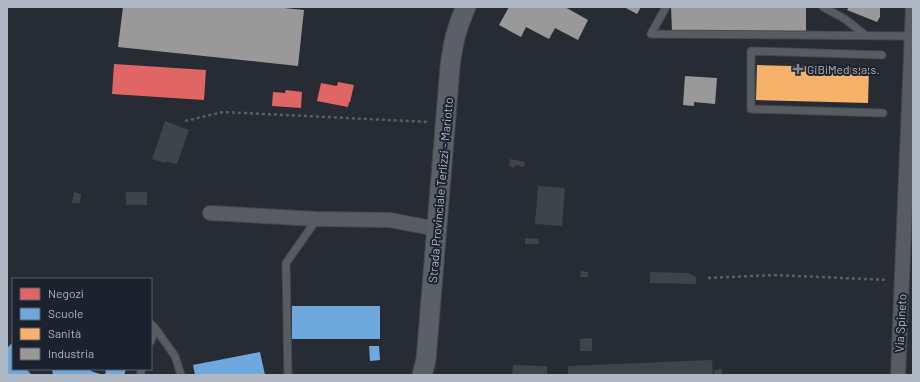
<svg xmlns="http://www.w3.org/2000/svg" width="920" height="382" font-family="Barlow,sans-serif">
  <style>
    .shops { fill: #e06666 }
    .schools { fill: #6fa8dc }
    .health { fill: #f6b26b }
    .industry { fill: #999 }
    .building { fill: #3f434a }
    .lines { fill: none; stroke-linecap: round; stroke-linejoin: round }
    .lane-casing { stroke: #45484f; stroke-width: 9 }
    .street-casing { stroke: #45484f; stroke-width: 16 }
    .secondary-casing { stroke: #45484f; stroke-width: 21 }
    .path { stroke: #5a5f66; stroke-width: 2.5; stroke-dasharray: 3 3; stroke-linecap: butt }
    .lane { stroke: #575b62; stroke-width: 7 }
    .street { stroke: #575b62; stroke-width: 14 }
    .secondary { stroke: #5a5f68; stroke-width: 19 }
    .poi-dot { fill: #808793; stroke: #1b222e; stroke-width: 1.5 }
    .labels { text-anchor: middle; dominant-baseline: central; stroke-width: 4; stroke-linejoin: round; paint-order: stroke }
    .poi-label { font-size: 12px; fill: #b0b8c6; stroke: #1b222e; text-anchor: start }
    .street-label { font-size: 12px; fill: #b0b8c6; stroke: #1b222e }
  </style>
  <rect width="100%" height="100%" fill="#272c34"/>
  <!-- shops -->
  <path class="shops" d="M114 64 206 70 204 100 112 94Z
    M338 82 354 85 350 102H349L348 107 317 101 321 83 337 86Z
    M286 90 302 92 301 108 272 106 273 92 285 93Z"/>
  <!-- schools -->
  <path class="schools" d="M292 306H380V339H292Z
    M13 342V369H26L32 375H7V348Z
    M369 346H379L380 360 370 361Z
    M260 352 265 375H195L193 365Z
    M52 369H91V371L103 375H53Z
    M106 369H126L124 375H105Z"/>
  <!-- health -->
  <path class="health" d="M757 65 869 68 868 103 756 100Z"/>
  <!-- industry -->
  <path class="industry" d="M123 7H274L304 10 298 66 118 47Z
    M509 7H565L588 20 578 40 555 28 549 39 526 27 521 37 499 25Z
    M624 7H641L637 14Z
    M671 7H806V31H672Z
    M849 7H880V17L877 22 847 10Z
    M685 76 717 78 715 104 694 102V106L683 105Z"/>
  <!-- building -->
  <path class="building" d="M165 121 189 130 177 164 165 161V163L152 159Z
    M510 159 525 162 524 167 515 165 514 168 509 166Z
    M538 186 565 188 562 226 535 224Z
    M74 192 81 194 80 203H72Z
    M126 192H147V205H126Z
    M525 238 539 239 538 244H525Z
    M581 271 588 272V277H580Z
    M650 272 688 273 696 277V284L650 283Z
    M592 338V351H580V339Z
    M712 360 713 375H568V366Z
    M513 365 547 366V375H512Z
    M722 369V375H714V370Z"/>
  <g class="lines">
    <!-- lane casing -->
    <g class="lane-casing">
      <path id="lane" d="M666 7 651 34 911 36
        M823 7 845 19 865 35
        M882 55 751 51V109L883 113
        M151 324 155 328 151 341
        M155 328 175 356 181 375
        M140 375 142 369
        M288 375 286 263 317 219"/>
    </g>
    <!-- street casing -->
    <g class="street-casing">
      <path id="street" d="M210 213 317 219 390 220 437 229
        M898 375 913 7"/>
    </g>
    <!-- secondary casing -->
    <g class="secondary-casing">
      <path id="secondary" d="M422 375 426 360 450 67C453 43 456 29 466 7"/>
    </g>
    <!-- path -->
    <path class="path" d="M185 121 223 112 429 122
      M708 278 774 275 888 280"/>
    <!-- lane -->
    <use href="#lane" class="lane"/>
    <!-- street -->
    <use href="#street" class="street"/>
    <!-- secondary -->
    <use href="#secondary" class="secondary"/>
  </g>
  <!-- markers -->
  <path class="poi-dot" d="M796 63h4v4h4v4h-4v4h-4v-4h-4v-4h4z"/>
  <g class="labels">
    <!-- poi labels -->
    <g class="poi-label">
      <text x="807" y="69">GiBiMed s.a.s.</text>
    </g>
    <!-- street labels -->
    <g class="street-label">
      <text transform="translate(440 190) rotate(-85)">Strada Provinciale Terlizzi - Mariotto</text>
      <text transform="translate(900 323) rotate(-87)">Via Spineto</text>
    </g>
  </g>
  <!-- border -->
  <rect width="920" height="382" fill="none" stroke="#b0b8c6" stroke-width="16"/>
  <!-- legend -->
  <rect x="12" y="278" width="140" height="92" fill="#1b222e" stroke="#575e6b"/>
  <rect x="20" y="288" width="20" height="12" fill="#e06666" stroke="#575e6b"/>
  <text x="48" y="298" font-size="12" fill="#b0b8c6">Negozi</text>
  <rect x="20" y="308" width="20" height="12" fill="#6fa8dc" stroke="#575e6b"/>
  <text x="48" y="318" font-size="12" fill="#b0b8c6">Scuole</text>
  <rect x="20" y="328" width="20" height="12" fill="#f6b26b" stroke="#575e6b"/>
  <text x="48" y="338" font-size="12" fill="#b0b8c6">Sanità</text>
  <rect x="20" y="348" width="20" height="12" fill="#999999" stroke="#575e6b"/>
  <text x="48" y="358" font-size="12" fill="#b0b8c6">Industria</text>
</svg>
